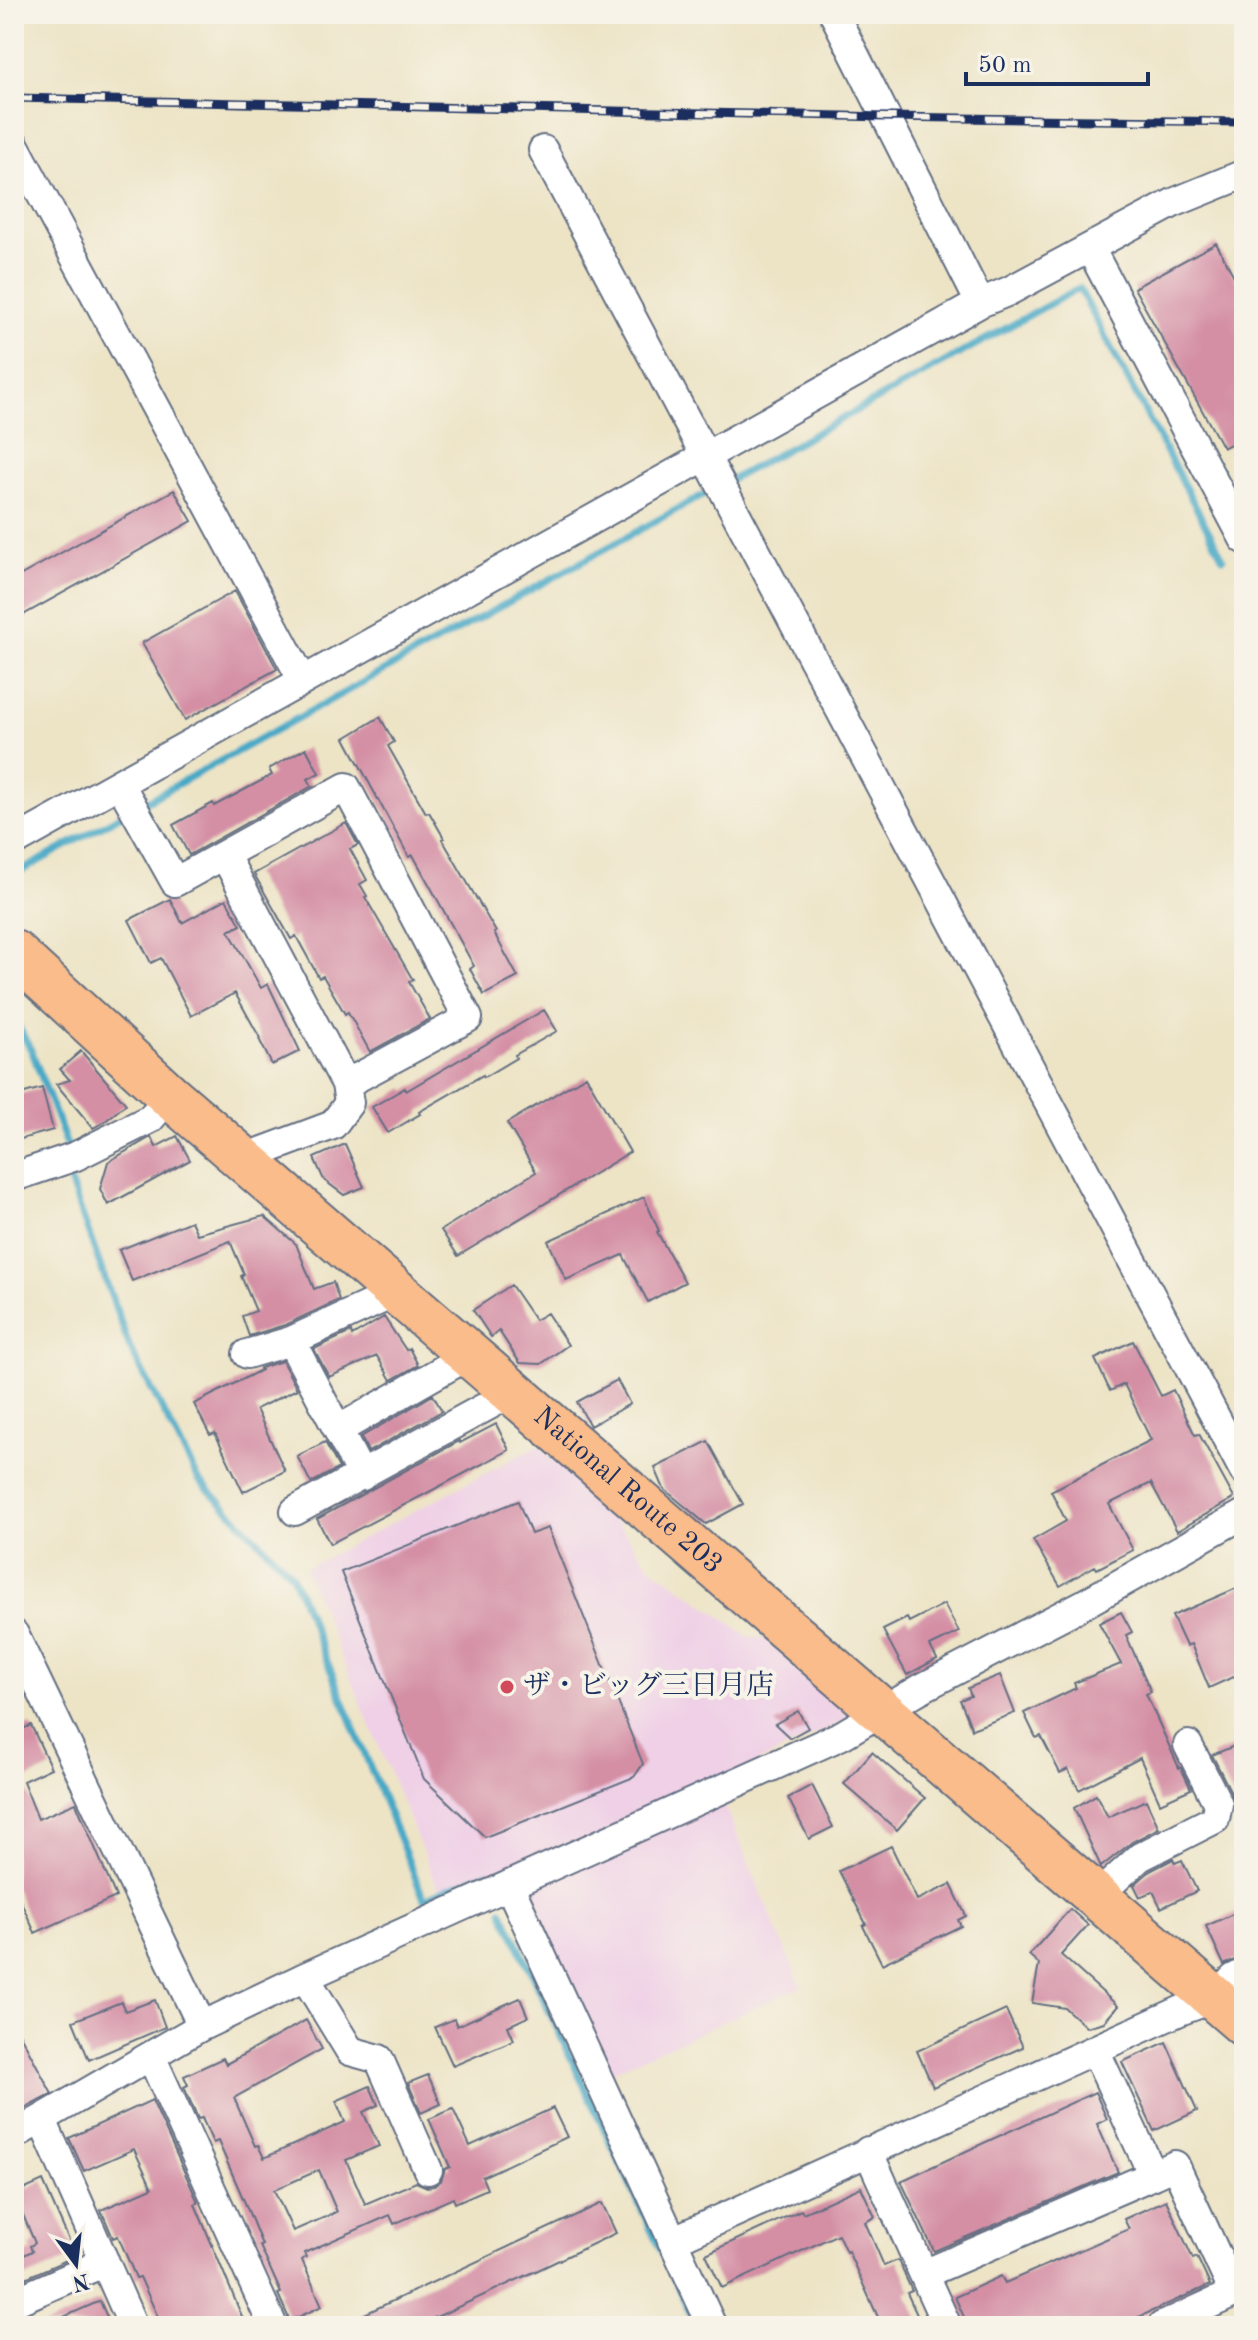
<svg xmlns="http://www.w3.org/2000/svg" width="1258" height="2340" font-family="'Old Standard TT','Noto Serif JP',serif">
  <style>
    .built { fill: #efd0e6 }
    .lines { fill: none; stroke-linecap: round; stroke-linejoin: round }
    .stream { stroke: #46a9c6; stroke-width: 7 }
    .building { fill: #d48fa5; fill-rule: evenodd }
    .street-casing { stroke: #646e82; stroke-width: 32 }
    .highway-casing { stroke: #646e82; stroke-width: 48 }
    .street { stroke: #fff; stroke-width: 28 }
    .highway { stroke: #f9bc8a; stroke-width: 44 }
    .rail-casing { stroke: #1b2f5e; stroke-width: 9 }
    .rail { stroke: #f7f3e8; stroke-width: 6; stroke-dasharray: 18; stroke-linecap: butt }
    .poi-dot { fill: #d1495b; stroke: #f7f3e8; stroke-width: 3 }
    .labels { text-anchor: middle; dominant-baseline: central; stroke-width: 8; stroke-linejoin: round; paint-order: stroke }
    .street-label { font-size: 28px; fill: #1b2f5e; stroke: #f7f3e8 }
    .poi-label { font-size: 28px; fill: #1b2f5e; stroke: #f7f3e8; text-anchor: start }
  </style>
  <rect width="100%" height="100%" fill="#f7f3e8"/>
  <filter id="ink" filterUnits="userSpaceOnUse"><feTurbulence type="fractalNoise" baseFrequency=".0125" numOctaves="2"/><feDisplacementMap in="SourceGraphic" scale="16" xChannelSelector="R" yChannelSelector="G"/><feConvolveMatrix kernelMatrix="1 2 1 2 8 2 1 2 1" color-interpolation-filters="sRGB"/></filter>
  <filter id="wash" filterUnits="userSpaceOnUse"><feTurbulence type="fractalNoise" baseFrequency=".006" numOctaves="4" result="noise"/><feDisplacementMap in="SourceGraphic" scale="32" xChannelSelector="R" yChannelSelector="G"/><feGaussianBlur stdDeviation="1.8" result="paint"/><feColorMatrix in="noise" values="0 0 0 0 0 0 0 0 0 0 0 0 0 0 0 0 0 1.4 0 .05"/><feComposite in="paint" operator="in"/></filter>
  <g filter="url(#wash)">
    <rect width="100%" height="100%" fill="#ede4c6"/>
    <!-- built -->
    <path class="built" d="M539 1445 608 1511 650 1566 748 1636 772 1640 851 1707 848 1719 715 1783 801 1987 607 2074 513 1868 442 1898 305 1569Z"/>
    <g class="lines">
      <!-- stream -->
      <path class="stream" d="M725 483 1079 288 1223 558
        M140 805 714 489
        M14 875 129 811
        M14 1018 32 1052 67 1145V1151
        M68 1167V1176L130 1348 199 1480 292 1575 424 1899 486 1873
        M502 1910 696 2326"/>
    </g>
    <g id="blocks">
      <!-- building -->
      <path class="building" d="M1216 243 1244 295V437L1223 448 1134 288Z
        M174 490 192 521 14 620V579Z
        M235 591 277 669 185 720 142 643Z
        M380 717 394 742 388 746 426 813 429 812 444 838 442 839 496 932 494 933 518 977 484 995 470 969 474 966 413 855 409 857 345 738Z
        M306 748 319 773 308 779 312 786 189 855 173 825 213 803 214 806 272 775 269 769Z
        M346 823 358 845 350 849 367 880 360 884 367 896 365 897 413 980 409 982 430 1019 370 1052 348 1012 345 1014 323 976 319 978 296 936 291 939 254 874Z
        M170 899 182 923 226 899 241 925 229 931 261 988 268 984 300 1051 272 1065 259 1039 260 1038 235 993 191 1016 161 958 151 963 129 920Z
        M544 1010 557 1031 515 1055 516 1058 484 1077 483 1075 419 1112 420 1114 388 1133 372 1107 405 1088 406 1091Z
        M81 1051 126 1104 103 1123 93 1128 56 1084 70 1080 60 1069Z
        M586 1076 630 1152 458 1256 441 1230 536 1172 507 1123Z
        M42 1088 53 1130 14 1141V1096Z
        M177 1136 190 1160 108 1205 100 1189 108 1162 151 1137 156 1147Z
        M345 1144 364 1187 344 1195 324 1180 314 1158Z
        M644 1197 659 1231 657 1232 685 1282 648 1302 623 1255 566 1280 548 1241Z
        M264 1216 296 1244 314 1289 333 1282 339 1300 285 1325 249 1336 242 1316 256 1311 241 1276 244 1274 230 1241 132 1281 119 1250 191 1221 197 1234Z
        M511 1285 535 1320 547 1313 568 1345 541 1364 520 1363 499 1331 491 1337 473 1310Z
        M384 1317 406 1350 409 1348 418 1365 391 1380 377 1356 329 1377 314 1349 351 1332 352 1336Z
        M1133 1341 1161 1396 1173 1390 1195 1435 1199 1434 1234 1498 1177 1531 1151 1483 1109 1504 1133 1550 1097 1569 1095 1566 1060 1586 1033 1540 1066 1521 1051 1491 1151 1440 1124 1384 1110 1391 1095 1359Z
        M282 1361 297 1389 256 1409 285 1471 243 1492 215 1433 210 1435 194 1404 261 1370 260 1368Z
        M617 1380 630 1404 590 1426 577 1402Z
        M433 1395 442 1411 368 1452 361 1437Z
        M496 1424 509 1450 330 1544 317 1519 459 1441 460 1443Z
        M708 1441 743 1504 706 1524 664 1489 655 1468Z
        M325 1442 339 1468 311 1483 297 1456Z
        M518 1501 531 1534 548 1528 643 1764 634 1777 485 1837 424 1779 341 1572Z
        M1244 1585V1672L1209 1688 1191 1644 1186 1646 1172 1616Z
        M944 1604 959 1632 930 1646 937 1659 907 1675 883 1630 907 1618 909 1622Z
        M1121 1612 1132 1632 1126 1635 1151 1692 1146 1694 1179 1768H1181L1191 1789 1160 1803 1140 1758 1079 1790 1068 1769 1060 1773 1041 1736 1036 1738 1024 1713 1076 1688 1074 1683 1121 1664 1099 1623Z
        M1000 1675 1015 1713 972 1729 960 1700 971 1696 968 1688Z
        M798 1711 808 1728 790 1738 775 1724Z
        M31 1725 51 1768 23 1781 38 1819 76 1803 116 1897 35 1933 14 1886V1733Z
        M1244 1742V1828L1235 1808 1233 1796 1212 1755Z
        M872 1752 925 1798 897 1830 844 1784Z
        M812 1785 833 1827 809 1839 788 1798Z
        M1096 1795 1108 1817 1146 1800 1159 1828 1132 1842 1101 1867 1074 1808Z
        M891 1846 917 1900 951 1884 966 1916 958 1920 961 1926 882 1964 863 1926 866 1924 839 1871Z
        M1173 1859 1175 1863 1182 1860 1197 1891 1161 1908 1153 1891 1140 1897 1134 1885 1150 1871Z
        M1070 1909 1088 1925 1061 1955 1118 2006 1104 2022 1086 2027 1065 2008 1032 2003 1039 1964 1029 1955Z
        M1244 1909V1956L1224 1965 1206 1926Z
        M520 1998 528 2017 508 2026 514 2040 453 2066 435 2027 454 2019 457 2026Z
        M155 2000 165 2027 89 2060 73 2021 121 2002 125 2011Z
        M1006 2010 1023 2047 933 2087 917 2051Z
        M306 2020 322 2049 234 2098 255 2146 258 2145 264 2158 345 2122 336 2101 370 2086 378 2105 363 2112 379 2146 346 2160 365 2204 416 2182 427 2187 434 2186 441 2181 445 2169 450 2167 429 2119 453 2109 470 2146 553 2108 567 2137 482 2177 487 2189 455 2203 453 2198 394 2224 390 2215 304 2253 306 2257 302 2260 322 2306 290 2321 278 2294 281 2293 260 2246 262 2245 245 2203 218 2141 213 2143 202 2118 198 2119 184 2087 188 2085 184 2076 223 2058 226 2064ZM319 2170 337 2212 293 2231 274 2190Z
        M14 2023 52 2094 24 2109 14 2091Z
        M1166 2042 1197 2111 1154 2131 1122 2062Z
        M428 2075 441 2104 421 2113 408 2083Z
        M1095 2092 1107 2119 1097 2124 1118 2172 934 2251 901 2181Z
        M152 2100 198 2202 195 2204 246 2326H162L140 2277 136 2278 118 2236 113 2238 101 2210 152 2188 134 2149 84 2171 69 2138Z
        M43 2181 76 2256 14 2283V2260L32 2251 30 2246 35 2243 14 2194Z
        M861 2187 875 2217 865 2222 884 2266 898 2260 912 2291 907 2293 922 2326H882L848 2251 846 2252 838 2234 722 2288 706 2254 801 2210 803 2213Z
        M1166 2200 1193 2259 1197 2257 1210 2285 1119 2326H968L955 2297 1001 2276 1005 2283 1129 2229 1124 2219Z
        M602 2203 616 2233 536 2271 417 2326H339Z
        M100 2301 111 2326H43Z"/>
    </g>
  </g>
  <g filter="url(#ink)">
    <use href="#blocks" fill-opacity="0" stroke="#646e82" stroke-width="2"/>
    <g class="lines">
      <!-- street casing -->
      <g class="street-casing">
        <path id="street" d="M834 14 980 303
          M14 144 303 681
          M543 150 1244 1471
          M1090 248 1244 539
          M120 784 175 882 346 787 468 1018 346 1084
          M14 842 980 303 1009 291 1173 203 1244 174
          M225 856 346 1084 349 1103 333 1125 242 1159
          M14 1177 76 1156 150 1119 170 1096
          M291 1341 362 1476
          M247 1354 291 1341 397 1292
          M338 1430 469 1355
          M295 1511 513 1392
          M14 1634 202 2026
          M509 1885 712 2326
          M1097 1896 1140 1857 1215 1819 1218 1804 1188 1745
          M305 1977 350 2051 379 2059 428 2170
          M151 2056 273 2326
          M42 2120 133 2326
          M14 2135 202 2026 305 1977 842 1735 920 1689 1082 1605 1244 1514
          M868 2151 947 2326
          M1153 2175 1175 2165 1234 2293 1162 2326
          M672 2241 1182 2010 1215 1998 1234 1978 1244 1973
          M924 2274 1153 2175 1095 2050
          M14 2302 105 2262"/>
      </g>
      <!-- highway casing -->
      <g class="highway-casing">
        <g id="highway">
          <path id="s1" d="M14 953 170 1096 1244 2024"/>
        </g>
      </g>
      <!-- street -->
      <use href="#street" class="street"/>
      <!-- highway -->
      <use href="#highway" class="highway"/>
      <!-- rail casing -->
      <g class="rail-casing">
        <path id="rail" d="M14 98 887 117 1244 122"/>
      </g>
      <!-- rail -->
      <use href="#rail" class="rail"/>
    </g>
  </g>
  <!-- markers -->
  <circle class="poi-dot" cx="507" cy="1687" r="8"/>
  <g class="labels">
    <!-- street labels -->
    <g class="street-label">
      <text stroke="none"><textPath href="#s1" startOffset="816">National Route 203</textPath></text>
    </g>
    <!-- poi labels -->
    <g class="poi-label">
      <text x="523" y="1687">ザ・ビッグ三日月店</text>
    </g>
  </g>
  <!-- margin -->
  <rect width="1258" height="2340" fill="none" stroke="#f7f3e8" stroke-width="48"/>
  <!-- north arrow -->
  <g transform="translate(76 2264) rotate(165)" stroke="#f7f3e8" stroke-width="6" paint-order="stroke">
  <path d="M0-6L14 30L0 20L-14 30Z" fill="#1b2f5e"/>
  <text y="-12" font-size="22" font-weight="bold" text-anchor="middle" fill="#1b2f5e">N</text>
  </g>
  <!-- scale -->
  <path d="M966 72v12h182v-12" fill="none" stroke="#1b2f5e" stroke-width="4"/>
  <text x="978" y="72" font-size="24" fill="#1b2f5e" stroke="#f7f3e8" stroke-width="6" paint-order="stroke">50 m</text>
</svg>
